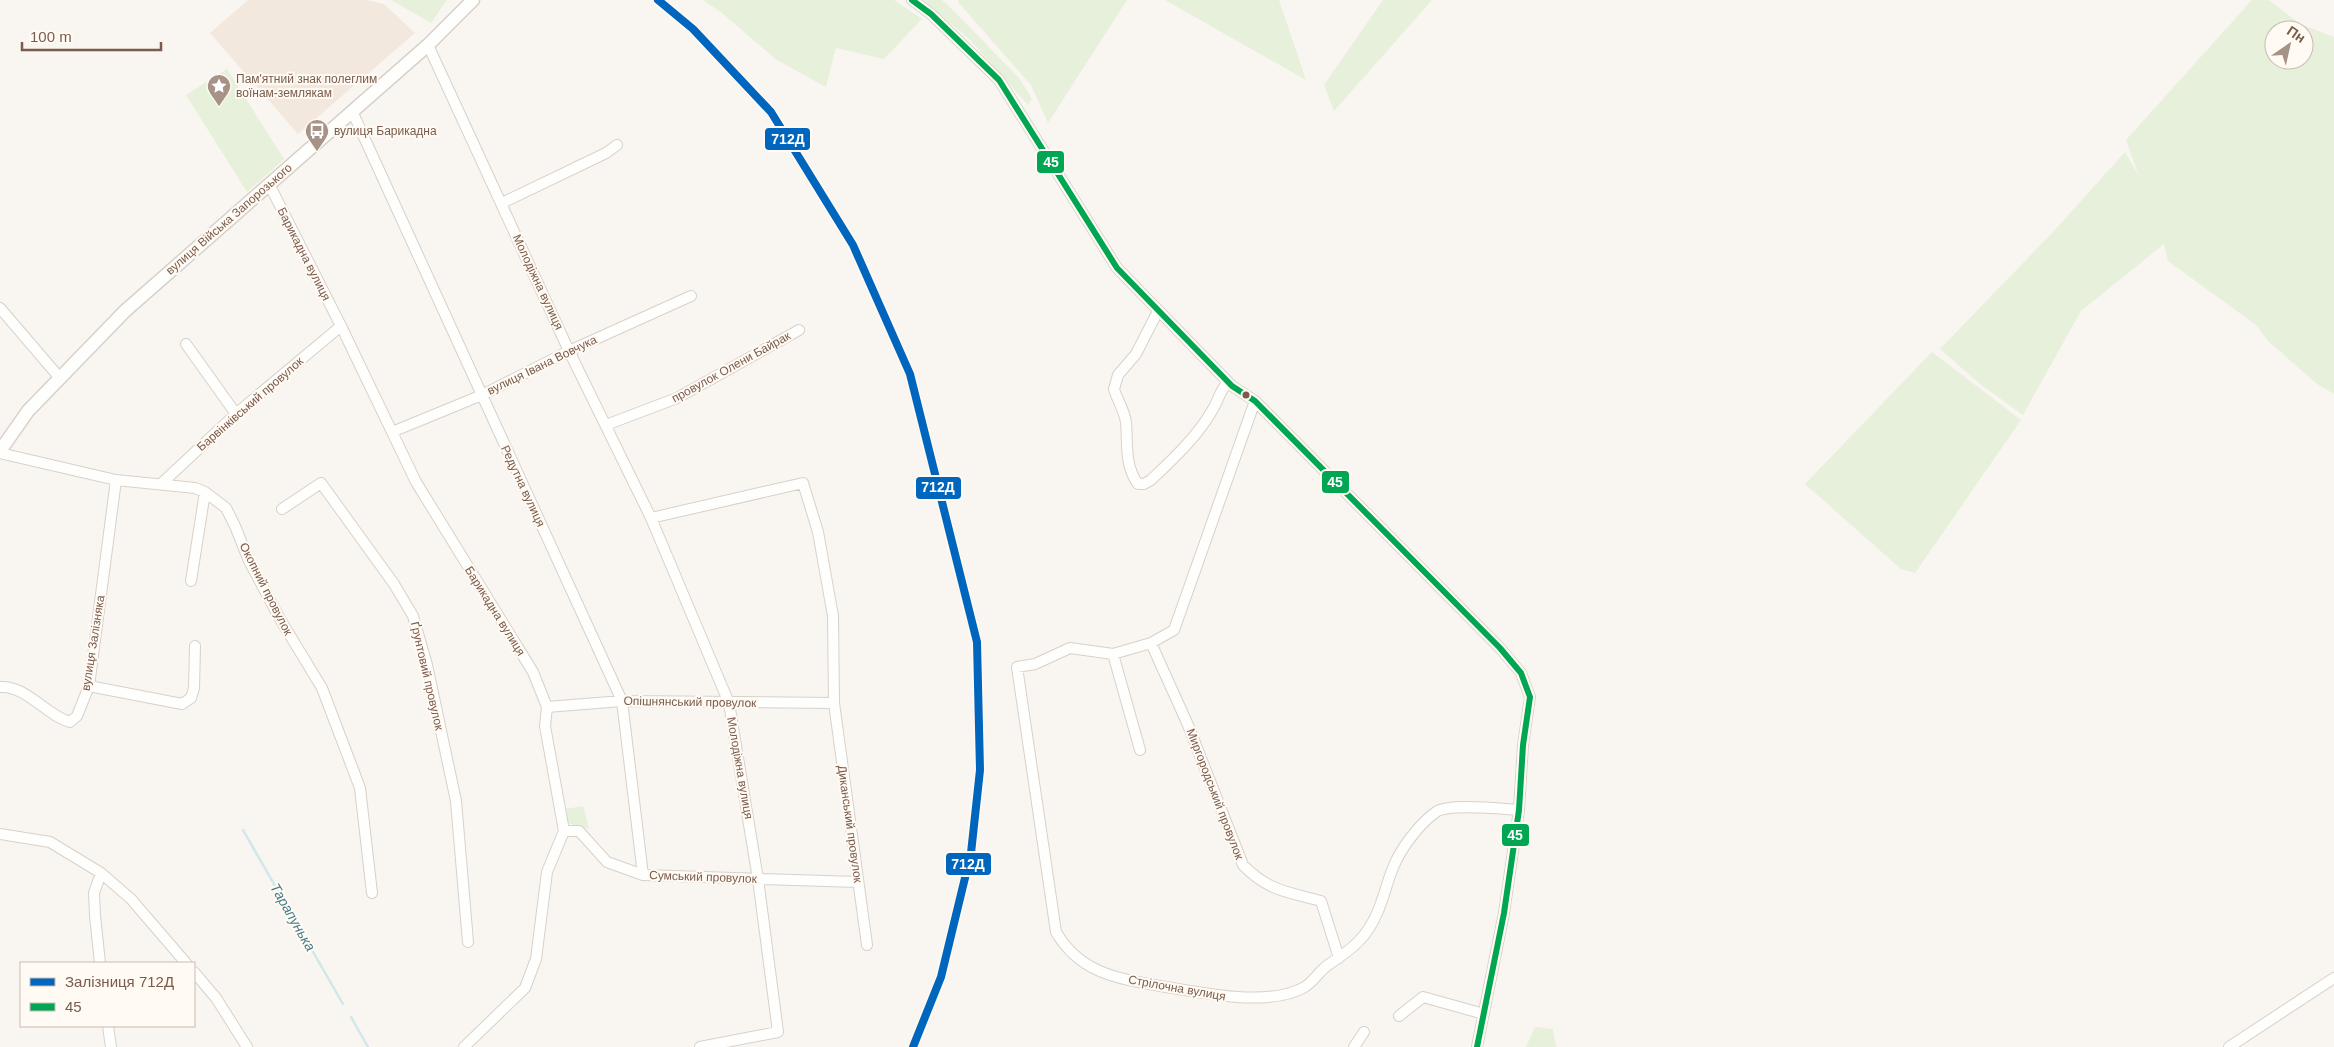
<svg xmlns="http://www.w3.org/2000/svg" width="2334" height="1047" font-family="Helvetica,sans-serif">
  <style>
    .residential { fill: #f2e8de }
    .green { fill: #e7f0db; fill-rule: evenodd }
    .lines { fill: none; stroke-linecap: round; stroke-linejoin: round }
    .stream { stroke: #d0e8ea; stroke-width: 2.5 }
    .minor-casing { stroke: #d7d1cb; stroke-width: 12 }
    .tertiary-casing { stroke: #d7d1cb; stroke-width: 15 }
    .minor { stroke: #fefefd; stroke-width: 10 }
    .tertiary { stroke: #fefefd; stroke-width: 12 }
    .bus-1-casing { stroke: #fffaf3; stroke-width: 10 }
    .bus-1 { stroke: #00a651; stroke-width: 6 }
    .rail-1-casing { stroke: #fffaf3; stroke-width: 11 }
    .rail-1 { stroke: #0065bd; stroke-width: 8 }
    .bus-dot { fill: #7a5c4d; stroke: #fffaf3; stroke-width: 2 }
    .labels { text-anchor: middle; dominant-baseline: central; stroke-width: 4; stroke-linejoin: round; paint-order: stroke }
    .poi-label { font-size: 12px; fill: #7a5c4d; stroke: #fffaf3; text-anchor: start }
    .street-label { font-size: 12px; fill: #7a5c4d; stroke: #fffaf3 }
    .water-label { font-size: 14px; font-style: italic; fill: #437c86; stroke: #fffaf3 }
    .line-badge { stroke: #fffaf3; stroke-width: 2 }
    .badge-label { font-size: 14px; text-anchor: middle; font-weight: bold; fill: #fff }
  </style>
  <rect width="100%" height="100%" fill="#f9f5f0"/>
  <!-- residential -->
  <path class="residential" d="M248 0H367L384 4 415 33 298 134 210 33Z"/>
  <!-- green -->
  <path class="green" d="M391 0H447L431 23Z
    M703 0H894L922 19 884 59 836 48 826 87 777 60 722 13Z
    M922 0H942L948 5 1019 78 1032 99 1028 105 969 39Z
    M959 0H1127L1048 123 1031 85 958 2Z
    M1165 0H1279L1306 80Z
    M1383 0H1432L1334 111 1324 85Z
    M2252 0H2269L2300 24 2334 37V394L2317 384 2268 341 2256 325 2168 261 2164 244 2081 311 2023 415 1980 384 1940 349 2054 231 2125 152 2139 176 2126 140ZM2274 30H2304V60H2274Z
    M227 69 284 159 247 192 186 95Z
    M1932 352 2021 420 1915 573 1901 569 1805 484Z
    M583 806 589 829 568 823 566 809Z
    M1535 1027 1553 1029 1556 1047H1526Z"/>
  <g class="lines">
    <!-- stream -->
    <path class="stream" d="M243 830 343 1004
      M351 1017 368 1047"/>
    <!-- minor casing -->
    <g class="minor-casing">
      <path id="minor" d="M912 0 931 14 999 80 1117 268 1232 386 1255 401 1500 648 1521 673 1530 697 1523 745 1519 810 1504 913 1477 1047
        M428 45 569 351 651 518 729 703 758 879 778 1032 700 1047
        M352 111 622 701 643 875
        M269 184 341 326 416 482 533 672 547 707 545 726 564 831 547 872 536 959 525 988 464 1047
        M502 203 606 153 617 145
        M0 308 59 377
        M1158 311 1136 354 1118 375 1114 389C1117 400 1125 411 1126 423 1128 443 1124 465 1138 484H1144L1151 480C1173 459 1198 436 1213 409 1219 399 1220 390 1228 382
        M186 344 236 414
        M1255 401 1174 630 1151 643 1113 654 1070 648 1035 664 1017 667 1056 932C1081 975 1121 979 1166 987 1206 993 1266 1007 1303 988 1313 983 1319 971 1328 965 1352 949 1367 938 1378 911 1384 897 1387 882 1393 868 1400 849 1420 823 1436 812 1449 803 1502 809 1519 810
        M606 425 677 398 799 330
        M392 432 482 395 569 351 691 296
        M0 453 116 480 195 488 205 492 226 508 235 526 249 561 280 619 322 688 360 788 372 893
        M161 484 238 412 341 326
        M282 509 321 483 394 584 413 616 427 665 456 801 468 942
        M651 518 803 483 818 532 833 616 834 703 867 945
        M191 581 205 492
        M1151 643 1188 725 1243 865C1268 891 1288 892 1321 901L1339 958
        M1113 654 1140 750
        M89 686 182 704 191 698 194 688 195 646
        M0 687C26 685 47 716 70 722L77 716 89 686 116 480
        M547 707 622 701 834 703
        M564 831H579L607 862 643 875 857 882
        M0 834 50 842 101 873 131 899 186 963
        M100 963 95 916 94 893 101 873
        M194 972 216 998 247 1047
        M1399 1016 1423 997 1484 1014
        M108 1026 111 1047
        M1354 1047 1364 1032
        M2229 1047 2334 978"/>
    </g>
    <!-- tertiary casing -->
    <g class="tertiary-casing">
      <path id="tertiary" d="M0 451 28 411 125 311 428 45 473 0"/>
    </g>
    <!-- minor -->
    <use href="#minor" class="minor"/>
    <!-- tertiary -->
    <use href="#tertiary" class="tertiary"/>
    <!-- bus-1 casing -->
    <g class="bus-1-casing">
      <path id="bus-1" d="M912 0 931 14 999 80 1117 268 1232 386 1255 401 1500 648 1521 673 1530 697 1523 745 1519 810 1504 913 1477 1047"/>
    </g>
    <!-- bus-1 -->
    <use href="#bus-1" class="bus-1"/>
    <!-- rail-1 casing -->
    <g class="rail-1-casing">
      <path id="rail-1" d="M658 0 693 29 771 112 853 245 910 374 977 642 980 770 971 853 941 977 913 1047"/>
    </g>
    <!-- rail-1 -->
    <use href="#rail-1" class="rail-1"/>
  </g>
  <!-- icons -->
  <defs>
    <g id="sight-pin" transform="scale(1.25)"><path d="M0 17L-7.5 6A9.5 9.5 0 1 1 7.5 6Z" fill="#a69286" stroke="#fffaf3"/><path d="M0-6L1.8-2.2L6-1.7L2.9 1.2L3.7 5.4L0 3.3L-3.7 5.4L-2.9 1.2L-6-1.7L-1.8-2.2Z" fill="#fff"/></g>
    <g id="bus-pin" transform="scale(1.25)"><path d="M0 17L-7.5 6A9.5 9.5 0 1 1 7.5 6Z" fill="#a69286" stroke="#fffaf3"/><path d="M-5-6H5V4H4V6H2V4H-2V6H-4V4H-5ZM-3.5-4V0h7V-4ZM-3.5 1.2v1.5H-2V1.2ZM2 1.2v1.5H3.5V1.2Z" fill="#fff"/></g>
  </defs>
  <g fill-rule="evenodd">
    <use href="#sight-pin" x="219" y="86"/>
    <use href="#bus-pin" x="317" y="131"/>
  </g>
  <!-- markers -->
  <circle class="bus-dot" cx="1246" cy="395" r="4.5"/>
  <g class="labels">
    <!-- poi labels -->
    <g class="poi-label">
      <text x="236" y="79">Пам'ятний знак полеглим<tspan x="236" dy="14">воїнам-землякам</tspan></text>
      <text x="334" y="131">вулиця Барикадна</text>
    </g>
    <!-- street labels -->
    <g class="street-label">
      <text transform="translate(229 219) rotate(-41)">вулиця Війська Запорозького</text>
      <text transform="translate(304 254) rotate(63)">Барикадна вулиця</text>
      <text transform="translate(538 282) rotate(65)">Молодіжна вулиця</text>
      <text transform="translate(542 365) rotate(-26)">вулиця Івана Вовчука</text>
      <text transform="translate(731 367) rotate(-29)">провулок Олени Байрак</text>
      <text transform="translate(250 404) rotate(-41)">Барвінківський провулок</text>
      <text transform="translate(523 486) rotate(65)">Редутна вулиця</text>
      <text transform="translate(266 589) rotate(63)">Окопний провулок</text>
      <text transform="translate(495 611) rotate(58)">Барикадна вулиця</text>
      <text transform="translate(93 643) rotate(-81)">вулиця Залізняка</text>
      <text transform="translate(427 676) rotate(77)">Ґрунтовий провулок</text>
      <text transform="translate(690 702) rotate(1)">Опішнянський провулок</text>
      <text transform="translate(740 768) rotate(80)">Молодіжна вулиця</text>
      <text transform="translate(1215 794) rotate(69)">Миргородський провулок</text>
      <text transform="translate(850 824) rotate(82)">Диканський провулок</text>
      <text transform="translate(703 877) rotate(2)">Сумський провулок</text>
      <text transform="translate(1177 988) rotate(10)">Стрілочна вулиця</text>
    </g>
    <!-- water labels -->
    <g class="water-label">
      <text transform="translate(293 917) rotate(60)">Тарапунька</text>
    </g>
  </g>
  <g class="line-badge">
    <rect x="764" y="127" width="47" height="24" rx="5" fill="#0065bd"/>
    <rect x="1036" y="150" width="29" height="24" rx="5" fill="#00a651"/>
    <rect x="1321" y="470" width="29" height="24" rx="5" fill="#00a651"/>
    <rect x="915" y="476" width="47" height="24" rx="5" fill="#0065bd"/>
    <rect x="1501" y="823" width="29" height="24" rx="5" fill="#00a651"/>
    <rect x="945" y="852" width="47" height="24" rx="5" fill="#0065bd"/>
  </g>
  <g class="badge-label">
    <text x="788" y="144">712Д</text>
    <text x="1051" y="167">45</text>
    <text x="1335" y="487">45</text>
    <text x="938" y="492">712Д</text>
    <text x="1515" y="840">45</text>
    <text x="968" y="869">712Д</text>
  </g>
  <!-- legend -->
  <rect x="20" y="962" width="175" height="65" fill="#fffaf3" stroke="#cabbb1"/>
  <rect x="30" y="978" width="25" height="8" fill="#0065bd" stroke="#cabbb1"/>
  <text x="65" y="987" font-size="15" fill="#7a5c4d">Залізниця 712Д</text>
  <rect x="30" y="1003" width="25" height="8" fill="#00a651" stroke="#cabbb1"/>
  <text x="65" y="1012" font-size="15" fill="#7a5c4d">45</text>
  <!-- north arrow -->
  <g transform="translate(2289 45) rotate(34)"><circle r="24" fill="#fffaf3" stroke="#cabbb1"/>
  <path d="M0-4L9 19L0 12L-9 19Z" fill="#a69286"/>
  <text y="-8" font-size="14" font-weight="bold" text-anchor="middle" fill="#7a5c4d">Пн</text>
  </g>
  <!-- scale -->
  <path d="M22 42v8h139v-8" fill="none" stroke="#7a5c4d" stroke-width="2.5"/>
  <text x="30" y="42" font-size="15" fill="#7a5c4d" stroke="#fffaf3" stroke-width="4" paint-order="stroke">100 m</text>
</svg>
